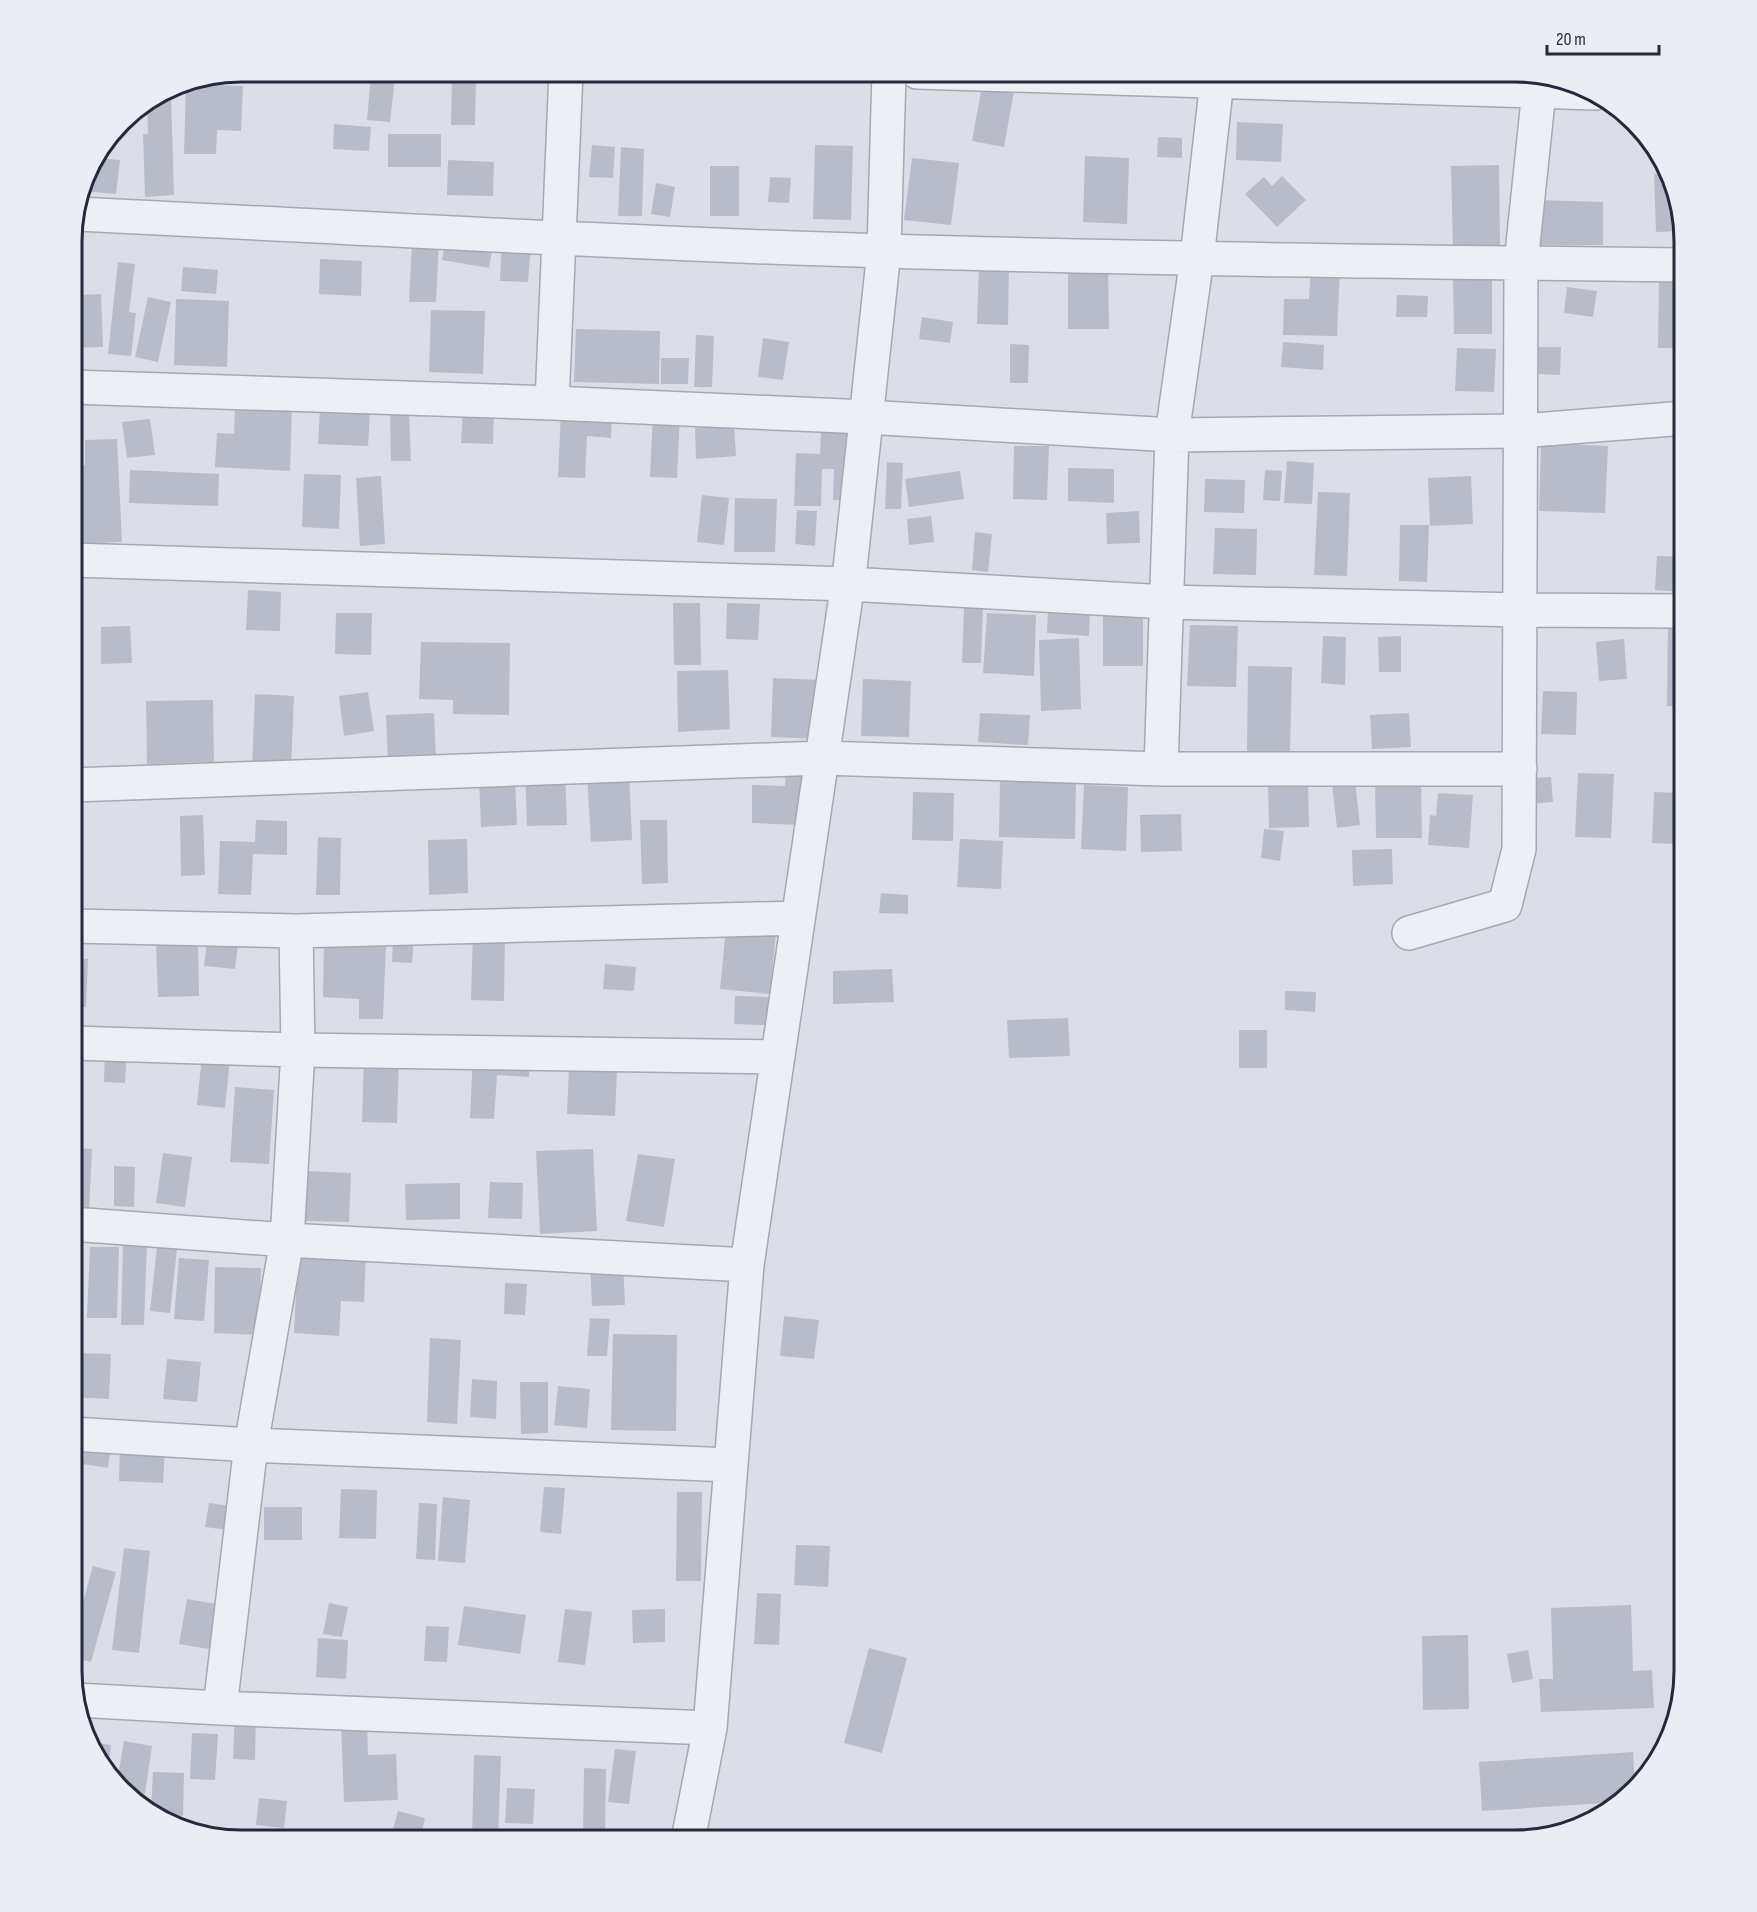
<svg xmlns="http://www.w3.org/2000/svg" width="1757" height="1912" font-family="'Sofia Sans Condensed',sans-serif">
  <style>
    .building { fill: #b8bcc9 }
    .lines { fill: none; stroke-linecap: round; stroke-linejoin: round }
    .minor-casing { stroke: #a4a8b3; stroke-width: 36 }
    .minor { stroke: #edeff5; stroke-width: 33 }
    .rim { fill: none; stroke: #242a3d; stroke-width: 3 }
  </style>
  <rect width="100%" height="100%" fill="#dbdee6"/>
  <!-- building -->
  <path class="building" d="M371 75 395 77 390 122 367 120Z
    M452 76 476 77 475 125H451Z
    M186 84 243 86 241 131 217 130 216 154H184Z
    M982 86 1014 91 1004 147 972 141Z
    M160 95H171L174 195 145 197 143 134H148L147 104Z
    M1237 122 1283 124 1281 162 1236 160Z
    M334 124 371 127 369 151 333 149Z
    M388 134H441V167H388Z
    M1158 137 1182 138V158L1157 157Z
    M592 145 615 147 613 178 589 177Z
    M815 145 853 146 851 220 813 219Z
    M621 147 644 149 642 216H618Z
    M1085 156 1129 158 1127 224 1083 222Z
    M96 158 120 160 116 194 83 191 89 167Z
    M912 158 959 163 951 225 904 220Z
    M448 160 494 162 493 196 447 195Z
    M1499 165 1500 246 1453 247 1451 166Z
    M710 166H739V216H710Z
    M1654 174H1669L1676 187 1683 231 1656 232Z
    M1282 176 1306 200 1277 227 1245 194 1264 177 1272 186Z
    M770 177 791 178 789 203 768 202Z
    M656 183 675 187 670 217 651 214Z
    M1538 200 1603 202V245H1538Z
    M446 238 493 245 489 268 442 260Z
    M412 241 439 242 436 302H409Z
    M502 241 531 243 528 282 500 281Z
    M320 259 362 261 361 296 319 294Z
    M979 261 1009 262 1008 325 977 324Z
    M118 262 135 264 129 312 136 313 131 356 108 354Z
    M1068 266H1108L1109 329H1068Z
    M1311 266 1340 267 1337 336 1283 335 1284 299H1309Z
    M183 267 218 270 216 294 181 291Z
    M1659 274 1685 275V348H1658Z
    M1492 278V334H1454L1453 279Z
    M1567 287 1597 291 1593 317 1564 313Z
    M101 294 103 347 72 348V295Z
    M1397 295 1428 296 1427 317H1396Z
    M148 297 171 302 158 362 135 357Z
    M176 299 229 301 227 367 174 365Z
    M431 310 485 311 483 374 429 372Z
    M922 317 953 322 950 343 919 339Z
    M576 329 660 331 659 384 574 382Z
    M696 335 714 336 712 387H694Z
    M763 338 789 342 783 380 758 377Z
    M1283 342 1324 345 1323 370 1281 367Z
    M1010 344 1029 345 1028 383H1010Z
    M1538 347H1561L1560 375 1538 374Z
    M1457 348 1496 349 1494 392 1455 391Z
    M661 358H689L688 384H661Z
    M235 405 292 407 290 471 215 467 217 433 234 434Z
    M463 408 494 409 493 444 461 443Z
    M320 409 370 412 368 446 318 444Z
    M561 411 612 413 611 438 587 436 585 478 558 477Z
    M390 412H409L411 461H391Z
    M653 414 680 415 677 478 650 477Z
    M150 419 155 455 127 458 122 422Z
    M734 425 736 456 696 459 695 428Z
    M821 430 855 431 853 501 833 500 834 469H822L821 506H794L796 453 820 454Z
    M117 439 122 542 72 544V466L85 465V440Z
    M1541 443 1608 446 1605 513 1539 511Z
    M1014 446H1049L1047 500 1013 499Z
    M1287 461 1314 463 1312 504 1284 503Z
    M887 462 903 463 901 509H885Z
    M1068 468 1114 469V503L1068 501Z
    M130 470 219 474 218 506 129 503Z
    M1265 470 1282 471 1280 501 1263 500Z
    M960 471 964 499 909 507 905 479Z
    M304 474 341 475 339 529 302 527Z
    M381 476 385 544 360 546 356 478Z
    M1471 476 1473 524 1430 526 1428 478Z
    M1205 479 1245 480 1244 513 1204 512Z
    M1318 492 1350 493 1347 576 1314 575Z
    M702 495 729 498 724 545 697 542Z
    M735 498 777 499 775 552H734Z
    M797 510 817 511 815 546 795 544Z
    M1139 511 1140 543 1107 544 1106 513Z
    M931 516 934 542 909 545 907 519Z
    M1400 525H1429L1427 582 1399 581Z
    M1215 528 1257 529 1256 575 1213 574Z
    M975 532 992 534 988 572 972 570Z
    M1657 556 1685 557V592L1655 590Z
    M248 590 281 592 280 631 246 630Z
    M673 603H700L701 665H674Z
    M727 603 760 604 758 640 726 639Z
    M964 608 983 609 981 663H962Z
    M1048 609 1090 611 1089 636 1047 633Z
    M336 613H372L371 655 335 654Z
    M987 613 1036 615 1034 676 983 673Z
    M1103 616H1143V666H1103Z
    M1668 621H1685V707L1667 706Z
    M1190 625 1238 626 1236 687 1187 686Z
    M130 626 132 663 101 664V627Z
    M1323 636 1346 637 1345 685 1321 683Z
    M1401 636V672H1379L1378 637Z
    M1079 638 1081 709 1041 711 1039 640Z
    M1624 639 1627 679 1599 681 1596 642Z
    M421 642 510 643 509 715 453 714V700L419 699Z
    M1248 666 1292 667 1290 751H1247Z
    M728 670 730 729 678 732 677 671Z
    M773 678 821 680 819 739 771 737Z
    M863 679 911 681 909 737 861 736Z
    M1543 691 1577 692 1576 735 1541 734Z
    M368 692 374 731 344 736 339 696Z
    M255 694 294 696 291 769 252 768Z
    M213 700 214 762 147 764 146 701Z
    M434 713 436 758 388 761 386 715Z
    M980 713 1030 715 1028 745 978 742Z
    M1409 713 1411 747 1372 749 1370 715Z
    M786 765 804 766 802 825 752 823V785L785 786Z
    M565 772 567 825 527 826 525 774Z
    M629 772 632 840 591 842 587 774Z
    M1578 773 1614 774 1611 838 1575 837Z
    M1551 777 1553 802 1530 804 1528 778Z
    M515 779 517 825 481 827 479 780Z
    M1000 779 1076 781 1075 839 999 837Z
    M1308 781 1309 827 1269 828 1268 782Z
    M1355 781 1360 825 1337 828 1332 784Z
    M1375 782H1421L1422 838H1376Z
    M1084 785 1128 787 1126 851 1081 849Z
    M913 792 954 793 953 841 912 840Z
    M1654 792 1678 793 1677 844 1652 843Z
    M1438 793 1473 795 1469 848 1428 845 1430 815 1436 816Z
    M1181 814 1182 851 1141 852 1140 815Z
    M203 815 205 875 181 876 180 816Z
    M256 820 287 821V855L253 854 251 895 218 894 220 841 255 842Z
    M640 820H667L668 883 642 884Z
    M1264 829 1284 831 1280 861 1261 858Z
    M318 837 341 838 340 895H316Z
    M467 839 468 893 429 895 428 840Z
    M960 839 1003 841 1001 889 957 887Z
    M1392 849 1393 884 1353 886 1352 850Z
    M881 893 908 895V914L879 913Z
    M726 928 776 933 770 994 720 989Z
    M473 932 505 933 504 1001 471 1000Z
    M393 938H414L412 963 392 962Z
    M207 941 238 944 235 969 204 966Z
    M324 941 386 944 383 1019H359V999L323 997Z
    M198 943 199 996 158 997 156 944Z
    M72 958 88 959 86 1007H72Z
    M605 964 636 967 634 991 603 989Z
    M892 969 894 1002 833 1004V971Z
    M1285 991 1316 992 1315 1012 1285 1010Z
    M735 996 769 997 768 1025 734 1024Z
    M1068 1018 1070 1056 1009 1058 1007 1020Z
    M1239 1030H1267V1068H1239Z
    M105 1045 127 1047 125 1083 104 1082Z
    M202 1056 230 1059 225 1108 197 1105Z
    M473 1056 530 1058 529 1077 497 1075 494 1119 470 1118Z
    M364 1057H399L397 1123 362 1122Z
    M569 1068 617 1070 615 1116 567 1114Z
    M235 1087 274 1090 269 1164 230 1162Z
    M76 1148 92 1149 89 1212H73Z
    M593 1149 597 1231 540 1234 536 1151Z
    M163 1153 192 1157 185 1207 156 1203Z
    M638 1154 675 1159 664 1227 626 1221Z
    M114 1166 135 1167 134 1207 114 1206Z
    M306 1171 351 1173 349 1222 305 1221Z
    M490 1182 523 1183 522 1219 488 1218Z
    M460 1183V1219L406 1220 405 1184Z
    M123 1244H147L144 1325H121Z
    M90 1247H119L117 1318H87Z
    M157 1247 177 1249 170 1313 150 1311Z
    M298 1252 366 1255 364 1302 341 1301 339 1336 294 1333Z
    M179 1258 209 1260 204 1321 174 1319Z
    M623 1263 625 1305 592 1306 590 1264Z
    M215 1267 261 1268 259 1335 214 1333Z
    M505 1283 527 1284 525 1315 504 1314Z
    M784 1316 819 1320 814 1359 780 1356Z
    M590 1318 610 1319 607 1356H587Z
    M613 1334 677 1335 676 1431 611 1430Z
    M430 1338 461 1340 457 1424 427 1422Z
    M75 1353 111 1354 109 1399 72 1397Z
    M167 1359 201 1362 197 1402 163 1399Z
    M472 1379 497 1381 496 1419 470 1417Z
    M520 1382H548V1433L521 1434Z
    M558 1386 590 1389 587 1428 554 1425Z
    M86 1442 111 1445 108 1468 83 1464Z
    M120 1445 165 1447 163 1483 119 1481Z
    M544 1487 565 1488 561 1534 540 1532Z
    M341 1489 377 1490 376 1539 339 1538Z
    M677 1492H702L701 1581H676Z
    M443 1497 470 1500 465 1563 438 1561Z
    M209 1503 238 1507 235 1531 205 1527Z
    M419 1503 437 1504 435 1560 416 1559Z
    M264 1507H302V1540H264Z
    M796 1545 830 1546 828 1587 794 1585Z
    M124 1548 150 1551 139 1653 112 1650Z
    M93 1566 116 1572 91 1662 72 1657V1641Z
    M757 1593 781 1594 779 1645 754 1644Z
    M187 1599 217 1604 209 1649 179 1644Z
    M329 1603 348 1607 342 1637 323 1634Z
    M1631 1605 1633 1671 1652 1670 1654 1708 1541 1712 1539 1679H1553L1551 1608Z
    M464 1606 526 1615 520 1654 458 1645Z
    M565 1609 592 1612 585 1665 558 1662Z
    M665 1609V1642L633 1643 632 1610Z
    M426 1626 449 1627 447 1662 424 1661Z
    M1468 1635 1469 1709 1423 1710 1422 1636Z
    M318 1638 348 1640 346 1679 316 1677Z
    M869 1648 907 1658 882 1753 844 1743Z
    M1528 1650 1533 1679 1512 1683 1507 1654Z
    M235 1711 256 1712 255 1760 233 1759Z
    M367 1722 368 1755 396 1754 398 1800 344 1802 341 1723Z
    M192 1733 218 1734 215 1780 190 1779Z
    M124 1741 152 1746 145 1794 129 1791 117 1782Z
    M90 1742 111 1745 108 1774H107Z
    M615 1749 636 1751 629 1804 608 1802Z
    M1633 1752 1635 1785 1621 1802 1482 1811 1479 1762Z
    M474 1755 501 1756 498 1840H472Z
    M584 1768 606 1769 605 1840H583Z
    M153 1772 184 1773 183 1816 158 1815 151 1810Z
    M507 1788 535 1789 533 1824 505 1823Z
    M259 1798 287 1801 284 1828 256 1825Z
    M398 1811 425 1818 420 1839 392 1833Z"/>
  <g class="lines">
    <!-- minor casing -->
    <g class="minor-casing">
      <path id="minor" d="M917 72 1595 93
        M77 214C346 227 615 243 885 251 1151 259 1418 262 1685 265
        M72 387 552 403 866 417 1172 435 1520 431 1685 418
        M552 403 566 72
        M72 560 848 584 1167 602 1520 610 1685 611
        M1161 769 1172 435 1197 258 1218 72
        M72 785 822 758 1161 769H1520
        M72 926 296 931 798 918
        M296 931 298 1050 287 1240 251 1445 220 1708 710 1728
        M1409 933 1505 905 1519 849 1521 263 1539 91 1540 76
        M72 1043 298 1050 778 1057
        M72 1224 287 1240 747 1265
        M72 1434 251 1445 731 1465
        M77 1700 220 1708
        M688 1840 710 1728 747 1265 850 569 884 251 889 72"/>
    </g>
    <!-- minor -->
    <use href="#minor" class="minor"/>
  </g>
  <!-- crop -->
  <path d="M0 0H1757V1912H0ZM241 82H1515A159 159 0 0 1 1674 241V1671A159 159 0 0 1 1515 1830H241A159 159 0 0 1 82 1671V241A159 159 0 0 1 241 82Z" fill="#eaedf4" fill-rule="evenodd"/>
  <path class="rim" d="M241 82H1515A159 159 0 0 1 1674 241V1671A159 159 0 0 1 1515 1830H241A159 159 0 0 1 82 1671V241A159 159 0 0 1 241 82Z"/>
  <!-- scale -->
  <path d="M1547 45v9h112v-9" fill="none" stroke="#242a3d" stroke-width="3"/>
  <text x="1556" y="45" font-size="18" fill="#242a3d" stroke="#eaedf4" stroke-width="4.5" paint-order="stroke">20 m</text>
</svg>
